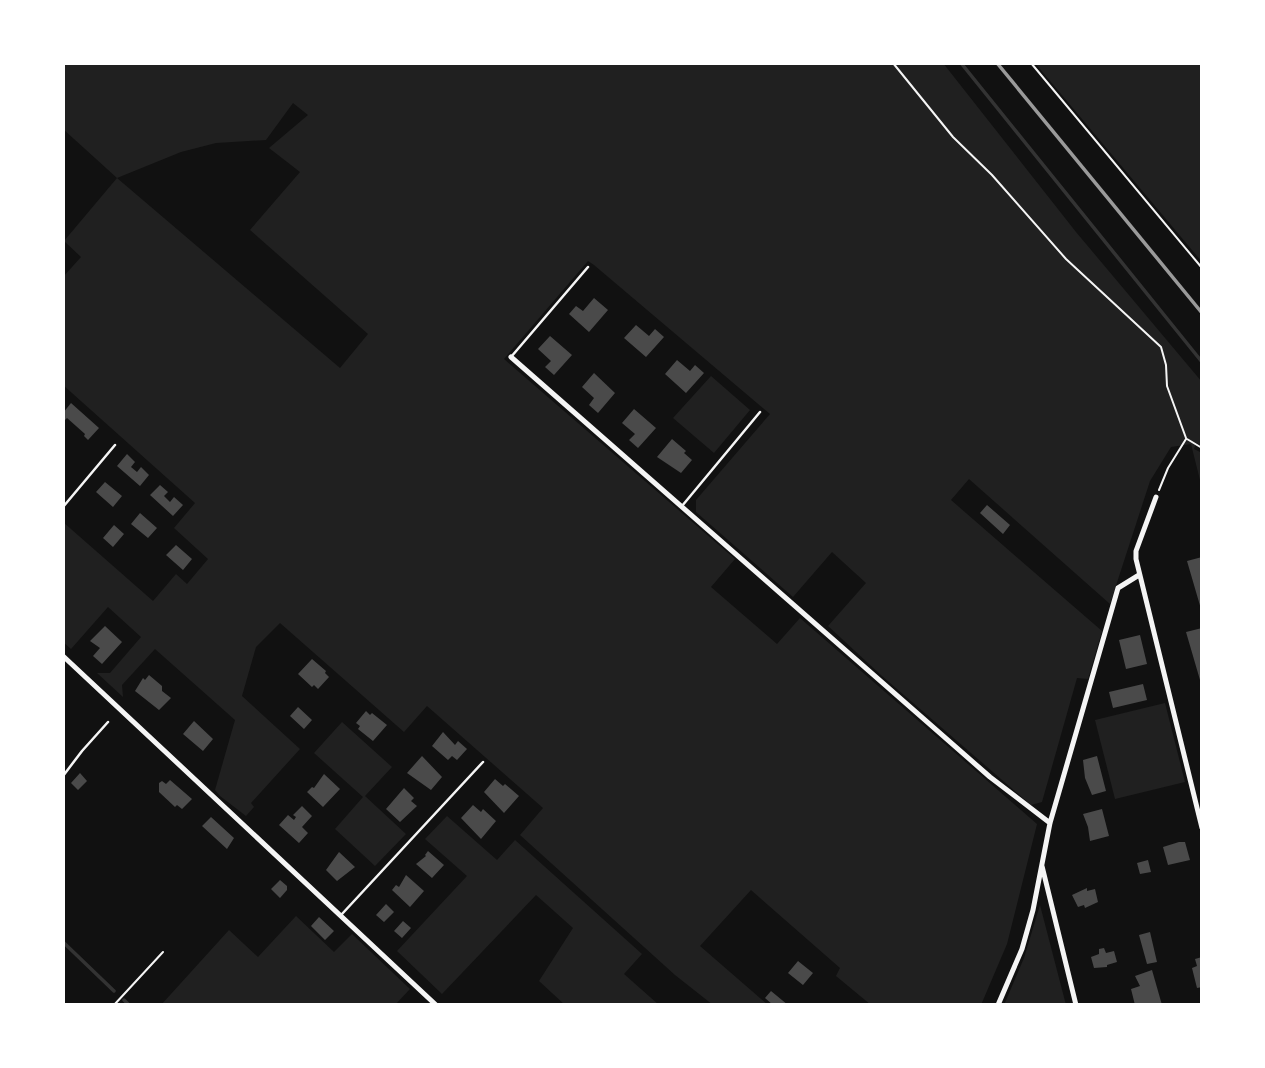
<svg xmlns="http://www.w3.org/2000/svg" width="1265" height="1068" font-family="Quicksand,sans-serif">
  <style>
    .green { fill: #202020; fill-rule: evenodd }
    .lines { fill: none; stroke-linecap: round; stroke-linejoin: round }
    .stream { stroke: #333; stroke-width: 3.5 }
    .building { fill: #4a4a4a }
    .path { stroke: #f5f5f5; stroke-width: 2 }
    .service { stroke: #f5f5f5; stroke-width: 2.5 }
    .minor { stroke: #f5f5f5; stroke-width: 5 }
    .rail { stroke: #9a9a9a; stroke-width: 3.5 }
  </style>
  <rect width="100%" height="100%" fill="#111"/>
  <!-- green -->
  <path class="green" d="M63 63H943L1076 232 1202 382V446L1196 443 1194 449 1202 453V488L1191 444 1171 447 1150 481 1110 604 969 479 951 500 1102 631 1088 679 1077 678 1042 802 1031 805 882 676 828 626 866 583 832 552 793 597 696 512V500L770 414 594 265 588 261 504 359 735 559 711 587 777 644 800 618 1037 824 1007 944 981 1005H871L836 976 840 968 751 890 700 946 768 1005H713L675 975 520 835 543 808 427 706 404 732 280 623 256 647 242 696 300 749 251 803 254 807 246 816 220 796 215 790 235 720 155 649 122 685 123 697 97 673H110L141 637 108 607 71 649 63 642V522L153 601 176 574 187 584 208 559 174 528 195 503 63 385V277L81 257 64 241 117 178 63 129ZM293 103 308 115 269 148 300 172 250 230 368 334 340 368 117 178 181 152 216 143 266 140Z
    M1035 63H1202V262Z
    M711 376 750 410 714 453 673 418Z
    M1165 703 1185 782 1115 799 1095 720Z
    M342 722 392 767 365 796 406 834 375 866 335 829 363 797 314 753Z
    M447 816 497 860 515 840 642 954 624 974 659 1005H565L539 981 573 928 536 895 442 994 397 951 467 876 425 839Z
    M1040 905 1066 1005H1004L1024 958Z
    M296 916 334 952 352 934 410 989 395 1005H161L229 930 258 957Z"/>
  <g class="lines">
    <!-- stream -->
    <path class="stream" d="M961 63 1202 362
      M63 942 114 991
      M124 1000 129 1005"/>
  </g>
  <!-- building -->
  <path class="building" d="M594 298 608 310 589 332 569 314 576 306 583 311Z
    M636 325 649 336 655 329 664 337 646 357 624 338Z
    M550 336 572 355 554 375 545 367 551 361 538 349Z
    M677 360 690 371 695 365 704 373 686 393 665 374Z
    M594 373 615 393 598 413 589 405 594 398 582 387Z
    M71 403 99 428 88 440 84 436 85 434 67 418 65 420 63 418V413Z
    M634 409 656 428 638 448 629 440 635 434 622 423Z
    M672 439 686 451 684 453 692 460 681 473 657 457Z
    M127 454 135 462 131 467 137 472 141 467 149 475 140 486 117 466Z
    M105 482 122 496 113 507 96 492Z
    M160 485 168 492 164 496 170 502 174 497 183 505 173 516 150 495Z
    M987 505 1010 525 1003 534 980 513Z
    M140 513 157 528 148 538 131 524Z
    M114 525 124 534 113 547 103 538Z
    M176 545 192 559 183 570 166 555Z
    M1202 557V609H1201L1187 561Z
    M105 626 122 642 102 664 93 656 100 648 90 641Z
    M1202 628V680H1200L1186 632Z
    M1140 635 1147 664 1126 669 1119 640Z
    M312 659 326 671 325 673 329 677 318 689 314 685 312 687 298 674Z
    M149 675 162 686V691L171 698 159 710 135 691 143 678 145 680Z
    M1143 684 1147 700 1113 708 1109 692Z
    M298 707 312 720 304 729 290 716Z
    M366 711 370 715 372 713 387 725 373 741 358 729 360 726 356 723Z
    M194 721 213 739 203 751 183 734Z
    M443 732 455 745 458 741 467 749 457 760 452 756 448 760 432 746Z
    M422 756 442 777 431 790 407 773Z
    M1097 756 1106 791 1092 795 1085 778 1083 760Z
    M80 773 87 781 78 790 71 783Z
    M324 774 340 789 323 807 307 792 312 787 314 788Z
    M495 779 503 786 505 784 519 796 504 813 484 792Z
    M170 780 192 799 182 809 177 805 175 807 159 792V783L162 781 166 784Z
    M404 788 414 798 411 801 417 806 400 822 386 809Z
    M473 805 481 812 483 809 496 821 481 839 461 818Z
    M302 806 312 816 302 827 308 833 299 843 279 825 288 815 294 820 296 817 293 815Z
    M1102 809 1109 836 1090 841 1088 827 1083 814Z
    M211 817 234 838 227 849 202 826Z
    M1179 842H1185L1190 860 1168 865 1163 847Z
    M428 851 444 865 432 878 416 864 426 856 425 855Z
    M339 852 355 867 337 881 326 870Z
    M1148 860 1151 872 1140 874 1137 863Z
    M406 875 424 891 410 907 392 890 396 885 399 887Z
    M280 880 287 886V890L280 898 271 889Z
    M1087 888V891L1095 889 1098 902 1085 908 1084 905 1078 907 1072 895Z
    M386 904 394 912 384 922 376 915Z
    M319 917 334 931 325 940 311 926Z
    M403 921 411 928 402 938 394 931Z
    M1150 932 1157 962 1147 964 1139 935Z
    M1104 948 1106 953 1114 951 1117 962 1107 965V967L1094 968 1091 957 1099 954V949Z
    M1202 957V987L1197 988 1192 968 1197 966 1195 959Z
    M798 961 813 973 803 985 788 973Z
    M1152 970 1162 1005H1135L1131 989 1140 986 1135 976Z
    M771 991 788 1005H773L765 998Z"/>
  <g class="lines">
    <!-- path -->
    <path class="path" d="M893 63 953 137 992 175 1066 259 1161 347 1166 365 1167 386 1186 438
      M1031 63 1202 268
      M1187 439 1202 448
      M1159 490 1168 468 1186 439
      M114 1005 163 952"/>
    <!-- service -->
    <path class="service" d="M511 357 588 267
      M682 506 760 412
      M63 507 115 445
      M63 776 82 751 108 722
      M342 914 483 762"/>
    <!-- minor -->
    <path class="minor" d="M511 357 990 777 1050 823
      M1156 497 1136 551V559L1202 828
      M63 656 436 1005
      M1042 866 1076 1005
      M998 1005 1022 949 1033 910 1050 823 1118 588 1139 575"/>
    <!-- rail -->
    <path class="rail" d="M997 63 1202 313"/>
  </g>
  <!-- border -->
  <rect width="1265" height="1068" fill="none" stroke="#ffffff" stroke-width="130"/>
</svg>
